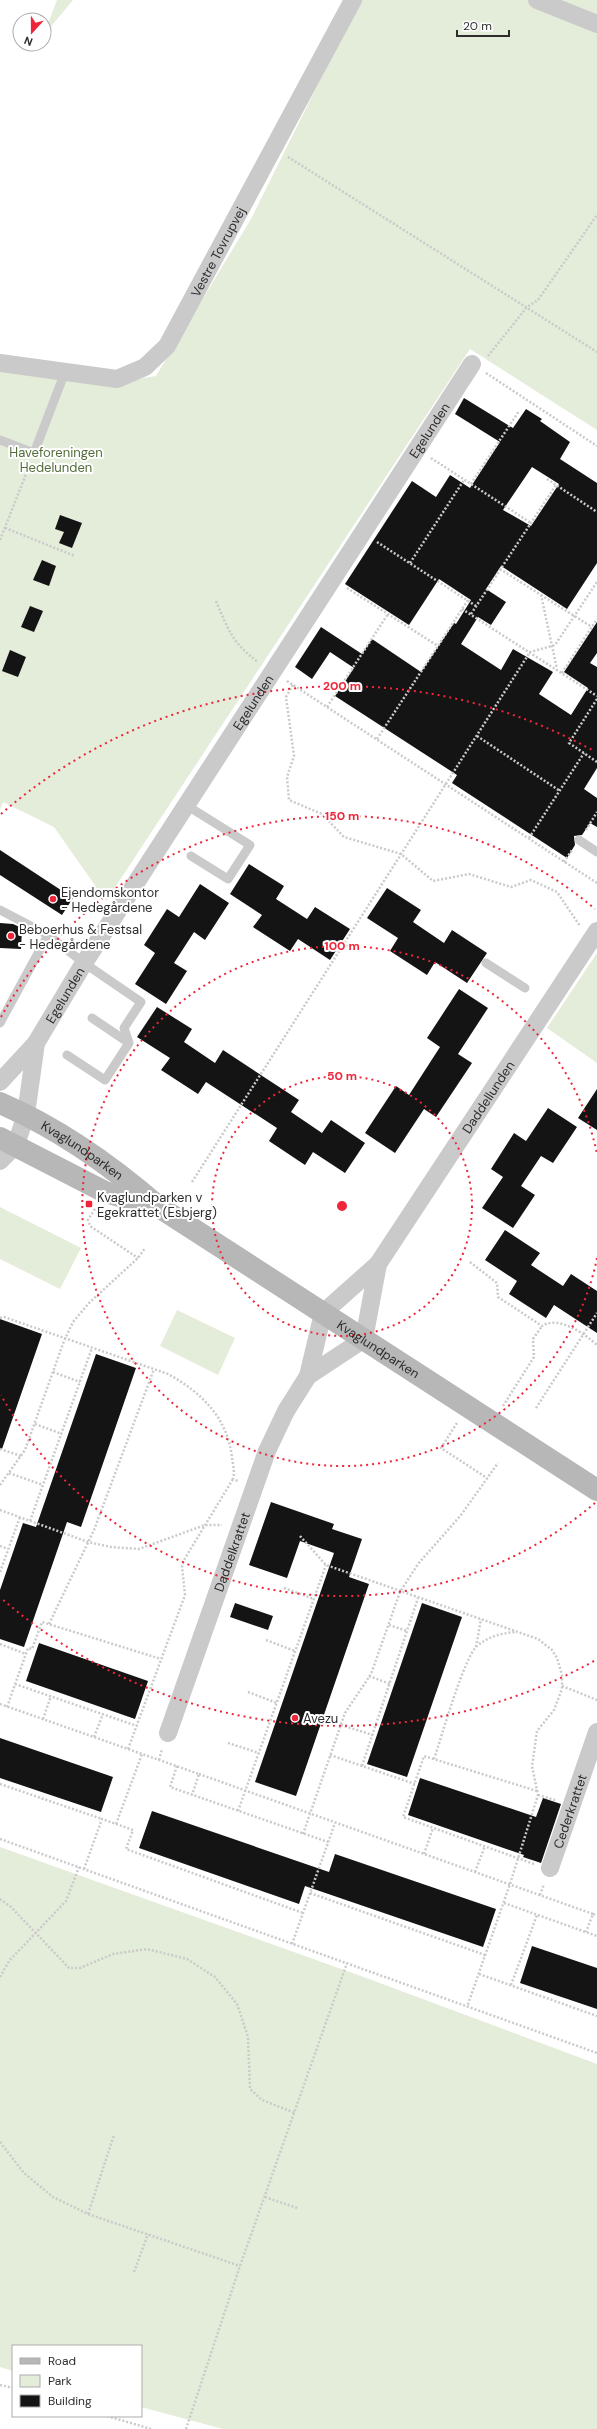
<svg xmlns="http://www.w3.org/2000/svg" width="597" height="2429" font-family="'DM Sans',sans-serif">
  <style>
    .green { fill: #e4ecda }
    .building { fill: #141414; fill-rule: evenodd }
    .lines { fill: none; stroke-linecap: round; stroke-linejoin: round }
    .path { stroke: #cacaca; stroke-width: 2.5; stroke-dasharray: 2 2; stroke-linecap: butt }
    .lane { stroke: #cacaca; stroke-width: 9 }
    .street { stroke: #cacaca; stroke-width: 18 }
    .secondary { stroke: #b7b7b7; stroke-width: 22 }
    .ring { fill: none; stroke: #ef253a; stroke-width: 2; stroke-dasharray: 2 4 }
    .poi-dot { fill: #ef253a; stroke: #fff; stroke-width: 1.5 }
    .labels { text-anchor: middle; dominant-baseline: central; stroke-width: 4; stroke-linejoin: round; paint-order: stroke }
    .street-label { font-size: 13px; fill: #2d2d2d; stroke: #fff }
    .park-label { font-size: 13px; fill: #526b39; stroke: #fff }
    .poi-label { font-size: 13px; fill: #2d2d2d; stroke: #fff; text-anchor: start }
    .centre { fill: #ef253a; stroke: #fff; stroke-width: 2 }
    .ring-label { font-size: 12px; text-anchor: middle; font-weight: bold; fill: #ef253a; stroke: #fff; stroke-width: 4; stroke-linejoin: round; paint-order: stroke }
  </style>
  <rect width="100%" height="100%" fill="#fff"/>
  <!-- green -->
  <path class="green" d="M57 0H73L44 35V34Z
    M355 0H597V430L470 349 106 901 54 827 3 802 0 810V368L113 383 156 376 251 219 350 20Z
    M597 953V1063L547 1028Z
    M0 1207 81 1248 60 1289 0 1259Z
    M177 1310 235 1338 218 1375 160 1346Z
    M0 1847 369 1979 597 2064V2429H223L141 2407V2346H13V2371L0 2367Z"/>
  <!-- building -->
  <path class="building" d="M464 398 513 428 526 409 542 419 540 421 570 442 560 459 597 483V563L567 609 501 566 486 589 506 602 491 625 478 617 461 644 501 670 513 649 553 672 539 694 571 715 588 688 564 672 597 622V653L590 663 597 667V768L584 789 597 798V827L590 823 582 835 574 836 575 845 567 858 452 783 457 775 335 696 354 668 330 652 312 679 295 667 321 627 362 654 372 639 421 672 454 623 456 624 471 600 439 579 409 625 345 584 412 481 436 497 450 475 470 488 498 445 500 442 455 414ZM532 467 559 484 531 526 503 510Z
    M60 515 82 523 72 548 59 543 64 532 55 529Z
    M42 560 56 566 49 586 33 580Z
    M30 606 43 611 34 632 21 627Z
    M10 650 26 657 18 677 2 671Z
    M0 850 73 898 62 915 0 875Z
    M249 864 284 886 276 899 307 919 315 907 350 929 330 960 298 939 290 951 253 927 262 915 230 894Z
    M200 884 229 903 205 940 194 932 174 963 187 971 166 1004 135 984 155 953 144 945 167 909 179 917Z
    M387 888 421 910 413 922 444 943 452 930 487 953 467 983 435 962 427 975 390 951 398 938 367 918Z
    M0 923 13 924 22 928 21 949 0 948Z
    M459 989 488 1008 458 1054 472 1063 436 1117 424 1109 395 1153 365 1133 396 1086 409 1095 440 1047 427 1038Z
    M157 1007 192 1029 184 1042 215 1063 223 1050 299 1100 291 1112 322 1133 331 1120 365 1143 345 1173 313 1152 305 1165 269 1141 277 1128 206 1082 198 1094 161 1070 170 1058 137 1037Z
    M597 1089V1130L578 1118Z
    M548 1108 577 1127 553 1163 541 1156 521 1186 535 1195 513 1228 482 1208 503 1177 491 1169 514 1133 526 1141Z
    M505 1230 540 1253 531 1265 563 1286 571 1274 597 1291V1333L554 1305 546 1318 509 1294 517 1281 485 1260Z
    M0 1319 42 1334 2 1449H0Z
    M96 1354 136 1368 81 1527 67 1522 24 1647 0 1639V1590L23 1523 36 1527Z
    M271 1502 334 1524 332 1529 362 1539 349 1577 369 1584 296 1796 255 1782 334 1553 300 1541 287 1578 249 1565Z
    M235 1603 273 1616 268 1630 230 1617Z
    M422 1603 462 1617 407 1777 367 1764Z
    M39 1643 148 1681 135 1719 26 1681Z
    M0 1738 113 1777 101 1812 0 1778Z
    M420 1778 536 1817 543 1798 561 1804 541 1863 523 1857 524 1855 408 1815Z
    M152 1811 329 1872 335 1854 496 1909 483 1947 305 1886 299 1904 139 1848Z
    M532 1946 597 1968V2009L520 1983Z"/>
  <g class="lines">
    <!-- path -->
    <path class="path" d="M288 157 597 352
      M488 356 527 307 538 300 597 215
      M486 373 597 446
      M431 458 531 523
      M547 479 597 512
      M471 484 519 411
      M5 528 75 556
      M0 540 30 464
      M377 542 476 606
      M410 563 464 480
      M500 569 541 595 557 669
      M347 588 438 646
      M541 595 592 627
      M216 601C228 629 232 643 258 662
      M462 609 597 696
      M471 614 556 485
      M562 673 597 619
      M287 681 597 883
      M293 685 286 697 294 756 287 777 289 800 322 814 344 837 401 854 433 881 469 874 511 887 531 880 557 892 580 926
      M597 699 569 743 597 762
      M327 707 388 614
      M477 736 560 791
      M377 739 468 600
      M586 830 597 812
      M529 838 584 753
      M564 862 572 850
      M192 1182 530 652 555 645 597 582
      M95 1209 88 1220 90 1226 138 1258
      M470 1262 497 1283 498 1297 542 1326C558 1315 585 1334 597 1345
      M0 1318 4 1317 168 1374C201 1392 228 1418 232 1458 233 1465 235 1472 233 1479L238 1481
      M53 1372 80 1382
      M503 1406 534 1357 533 1339 542 1326
      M536 1408 597 1313
      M457 1423 441 1448 487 1478
      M35 1424 62 1434
      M0 1449 21 1456
      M9 1473 43 1485
      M0 1485 25 1450 64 1341 73 1322 89 1303 138 1258 145 1248
      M0 1510 88 1542 111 1547 139 1549 205 1525H222
      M30 1521 92 1348
      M300 1536 326 1565 538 1639 552 1650 557 1658 562 1675V1689L554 1710 537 1731 532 1766 538 1795 510 1884 467 2007
      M0 1546 8 1549
      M0 1572 20 1517
      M284 1588 314 1599
      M49 1624 94 1530 154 1369
      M389 1625 407 1631
      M266 1640 295 1651
      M0 1644 26 1654
      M476 1647 481 1619
      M369 1676 390 1684
      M15 1684 137 1726
      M562 1686 597 1700
      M248 1692 277 1703
      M0 1704 199 1774 192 1795
      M7 1707 28 1648 32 1649 42 1622 161 1659
      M43 1719 51 1696
      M341 1725 373 1735
      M94 1737 103 1714
      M228 1743 259 1753
      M128 1749 185 1595 182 1566 184 1560 233 1479
      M330 1755 415 1784
      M434 1759C441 1739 464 1657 477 1646 489 1636 502 1633 517 1632
      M159 1760 162 1749
      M177 1766 170 1787 328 1842
      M362 1766 418 1598
      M199 1774 593 1914 586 1932
      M0 1784 102 1819
      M538 1795 555 1800
      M238 1811 326 1565
      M116 1824 133 1830 126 1849 303 1913
      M303 1834 345 1713 371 1674 400 1592 418 1564 461 1515 498 1463
      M0 1839 597 2053
      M424 1854 433 1828
      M534 1864 403 1817 424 1756 537 1791
      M84 1869 102 1819 116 1824 142 1754
      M475 1872 485 1846
      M310 1893 485 1955
      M540 1895 544 1884
      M0 1899 11 1907 69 1968H80L113 1954 147 1949 187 1959 215 1977 237 2004 248 2037 250 2089 262 2100 295 2113
      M504 1903 597 1936
      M593 1914 597 1915
      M292 1944 335 1823
      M479 1974 597 2016
      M0 1977 9 1961 66 1901 79 1867
      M511 1985 537 1915
      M0 2142 24 2173 53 2197 88 2214 240 2266
      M265 2197 297 2208
      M88 2214 114 2135
      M134 2272 148 2234
      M0 2385 13 2388
      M107 2416 151 2429
      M186 2429 240 2266 347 1963"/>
    <!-- lane -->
    <path class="lane" d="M0 440 34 453 65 372
      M186 805 250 845 228 879 191 856
      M579 840 597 852
      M0 910 48 935 84 963 141 1002 124 1028 129 1043 105 1080 67 1055
      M486 963 525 988
      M92 1018 129 1043
      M0 1023 48 935"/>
    <!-- street -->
    <g class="street">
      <path d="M537 0 597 24"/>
      <path id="s1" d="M0 363 117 379 145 367 167 346 353 0"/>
      <path id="s2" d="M36 1043 84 963 472 364"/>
      <path d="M0 1082 36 1043 26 1114 16 1145 0 1161"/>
      <path id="s3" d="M378 1264 597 931"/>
      <path d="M378 1264 364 1339 308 1376 323 1313Z"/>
      <path id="s4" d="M168 1733 267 1451 286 1411 308 1376"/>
      <path id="s5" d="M550 1868 597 1732"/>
    </g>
    <!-- secondary -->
    <g class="secondary">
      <path id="s6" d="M0 1103C56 1127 113 1167 159 1207L597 1490"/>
      <path d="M0 1138 105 1192 152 1205"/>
    </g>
  </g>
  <!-- distance rings -->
  <g class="ring">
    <circle cx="342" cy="1206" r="130"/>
    <path d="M597 1258A260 260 0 1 1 597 1154"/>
    <path d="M595 1503A390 390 0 0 1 1 1395M1 1017A390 390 0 0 1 595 909"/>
    <path d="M594 1661A520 520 0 0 1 1 1598M1 814A520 520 0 0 1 594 751"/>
  </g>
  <!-- markers -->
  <g class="poi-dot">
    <circle cx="53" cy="899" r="4"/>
    <circle cx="11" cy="936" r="4"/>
    <rect x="85" y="1200" width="8" height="8" rx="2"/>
    <circle cx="295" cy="1718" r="4"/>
  </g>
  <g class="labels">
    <!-- street labels -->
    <g class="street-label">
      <text stroke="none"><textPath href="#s1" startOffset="286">Vestre Tovrupvej</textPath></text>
      <text stroke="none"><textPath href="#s2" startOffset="728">Egelunden</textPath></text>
      <text stroke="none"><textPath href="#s2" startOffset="404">Egelunden</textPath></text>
      <text stroke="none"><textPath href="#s2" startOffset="56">Egelunden</textPath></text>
      <text stroke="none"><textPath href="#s3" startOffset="200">Daddellunden</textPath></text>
      <text stroke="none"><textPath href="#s6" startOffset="95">Kvaglundparken</textPath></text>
      <text stroke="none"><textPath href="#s6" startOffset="452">Kvaglundparken</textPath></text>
      <text stroke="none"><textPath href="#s4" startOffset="192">Daddelkrattet</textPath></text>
      <text stroke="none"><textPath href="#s5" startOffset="60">Cederkrattet</textPath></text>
    </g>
    <!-- park labels -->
    <g class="park-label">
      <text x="56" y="452">Haveforeningen<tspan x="56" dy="15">Hedelunden</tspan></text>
    </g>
    <!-- poi labels -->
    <g class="poi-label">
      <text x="61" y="892">Ejendomskontor<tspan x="61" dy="15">- Hedegårdene</tspan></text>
      <text x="19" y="929">Beboerhus &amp; Festsal<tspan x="19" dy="15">- Hedegårdene</tspan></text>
      <text x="97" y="1197">Kvaglundparken v<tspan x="97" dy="15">Egekrattet (Esbjerg)</tspan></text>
      <text x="303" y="1718">Avezu</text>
    </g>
  </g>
  <circle cx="342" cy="1206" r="6" class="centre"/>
  <g class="ring-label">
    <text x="342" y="690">200 m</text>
    <text x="342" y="820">150 m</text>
    <text x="342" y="950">100 m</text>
    <text x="342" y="1080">50 m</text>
  </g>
  <!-- legend -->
  <rect x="12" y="2345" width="130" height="72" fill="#ffffff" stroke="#ababab"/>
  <rect x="20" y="2358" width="20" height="6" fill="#b7b7b7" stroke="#ababab"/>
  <text x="48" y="2365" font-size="12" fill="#2d2d2d">Road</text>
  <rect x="20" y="2375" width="20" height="12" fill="#e4ecda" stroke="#ababab"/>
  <text x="48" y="2385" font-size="12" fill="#2d2d2d">Park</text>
  <rect x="20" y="2395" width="20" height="12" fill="#141414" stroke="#ababab"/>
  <text x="48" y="2405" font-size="12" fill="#2d2d2d">Building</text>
  <!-- north arrow -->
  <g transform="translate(32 32) rotate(201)"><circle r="19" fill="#ffffff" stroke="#ababab"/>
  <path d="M0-3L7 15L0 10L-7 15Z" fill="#ef253a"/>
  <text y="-6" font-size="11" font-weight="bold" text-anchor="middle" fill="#2d2d2d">N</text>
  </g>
  <!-- scale -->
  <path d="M457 30v6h52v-6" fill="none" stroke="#2d2d2d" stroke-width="2"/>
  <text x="463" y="30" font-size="12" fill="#2d2d2d" stroke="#ffffff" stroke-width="3" paint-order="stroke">20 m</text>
</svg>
